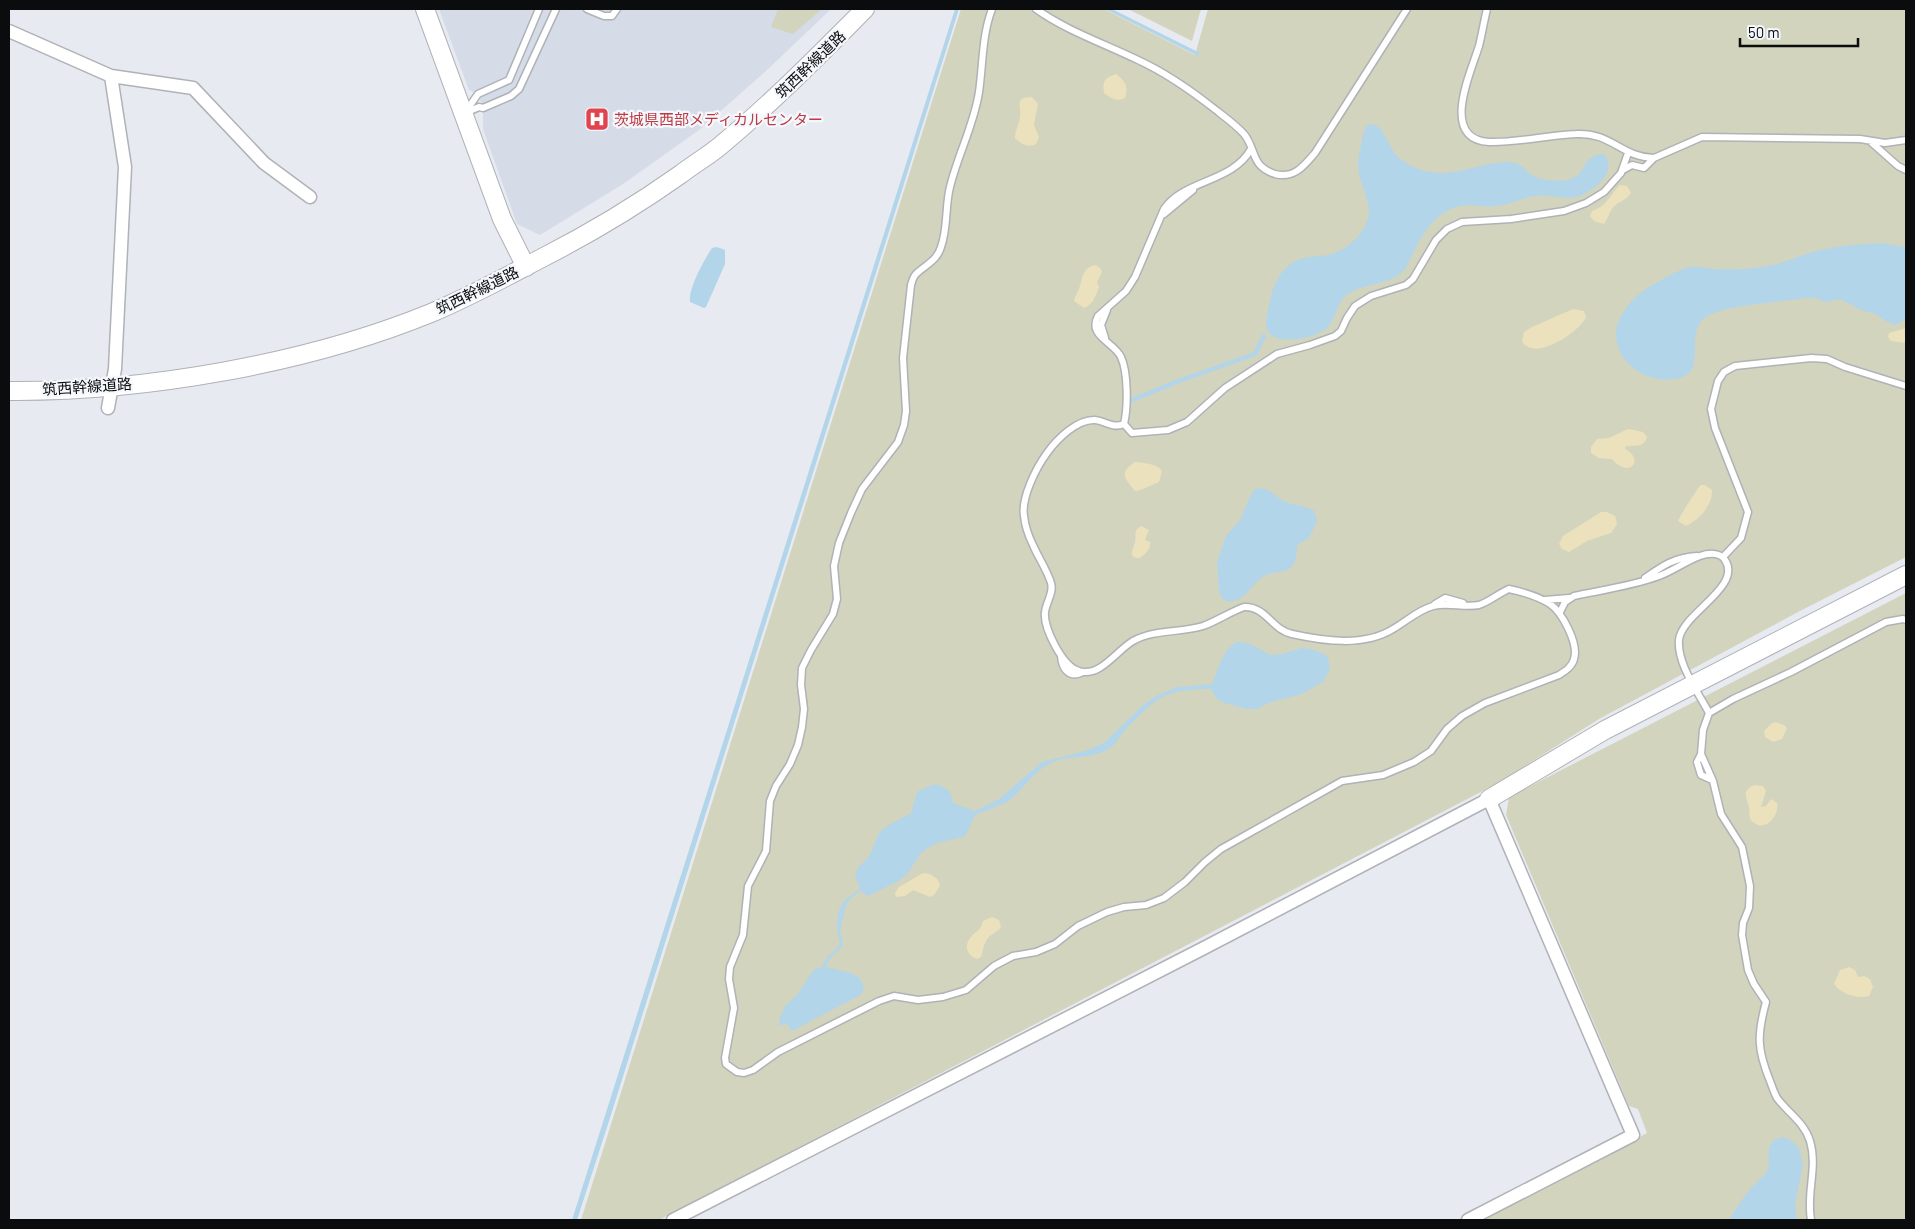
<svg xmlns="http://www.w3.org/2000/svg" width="1915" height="1229" font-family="Barlow,'Noto Sans JP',sans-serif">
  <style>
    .built { fill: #d5dbe7 }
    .green { fill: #d2d4bd }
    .sand { fill: #ebe1bc }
    .water { fill: #b2d5ea }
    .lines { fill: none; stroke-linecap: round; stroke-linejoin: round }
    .stream { stroke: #b2d5ea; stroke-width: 4.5 }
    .lane-casing { stroke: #afb2b7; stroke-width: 9 }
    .street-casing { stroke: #afb2b7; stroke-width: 15 }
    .secondary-casing { stroke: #afb2b7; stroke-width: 20 }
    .lane { stroke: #fff; stroke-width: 6 }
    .street { stroke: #fff; stroke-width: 12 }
    .secondary { stroke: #fff; stroke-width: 18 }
    .labels { text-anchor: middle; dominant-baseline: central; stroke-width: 4.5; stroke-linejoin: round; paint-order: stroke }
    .street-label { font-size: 15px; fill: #0b0c0d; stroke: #f4f8fd }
    .health-label { font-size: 15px; fill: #be3a42; stroke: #f4f8fd; text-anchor: start }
  </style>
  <rect width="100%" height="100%" fill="#e7eaf0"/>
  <!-- built -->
  <path class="built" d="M439 9H831L766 71 699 130 623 184 540 235 517 224 483 129V108L478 94 469 90Z"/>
  <!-- green -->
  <path class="green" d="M778 9H822L793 34 771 27Z
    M961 9H1104L1195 55 1208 9H1906V557L1798 612 1599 719 1498 783 659 1220H581Z
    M1128 9H1201L1192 41Z
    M1906 593V1220H1481L1647 1133 1638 1109 1629 1106 1506 815 1509 797Z"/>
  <!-- sand -->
  <path class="sand" d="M1116 74C1125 80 1129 87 1125 98 1117 102 1112 99 1104 93 1102 80 1105 78 1116 74Z
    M1032 97 1038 104 1034 125 1039 137 1036 144C1027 148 1021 144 1015 138 1015 130 1019 125 1020 117 1022 108 1013 97 1032 97Z
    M1620 185 1627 186 1631 193C1625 202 1617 201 1612 209 1609 213 1608 219 1604 224L1594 221 1590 216 1592 211C1608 206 1610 194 1620 185Z
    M1096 265 1100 268 1102 272 1097 282 1099 287C1096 295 1093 305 1084 308L1074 301C1075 296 1077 293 1079 289 1083 278 1082 267 1096 265Z
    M1573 309 1584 311 1586 317C1580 332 1533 363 1522 341L1524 332 1532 327Z
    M1906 328V343L1891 341 1888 337 1889 333Z
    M1628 429 1643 432 1647 437C1644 449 1634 444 1625 447V449C1645 459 1630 480 1612 459L1599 458 1591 453V447L1597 439 1609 438Z
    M1135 462C1144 463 1156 463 1162 471L1159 482C1154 484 1140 491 1135 491 1125 478 1118 473 1135 462Z
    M1701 485H1705L1712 490C1713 505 1699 520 1686 526L1678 521C1679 518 1698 487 1701 485Z
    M1601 512H1607L1615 516 1617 524 1611 533 1587 541 1569 552 1562 549 1559 544 1563 536Z
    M1141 526 1149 530 1145 540 1150 542C1151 549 1145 554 1140 558 1128 558 1132 551 1135 543 1136 539 1135 535 1136 530Z
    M1775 722 1784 725 1787 728 1782 739 1773 742 1765 737 1764 731 1771 724Z
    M1754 785 1763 786 1766 791 1761 807 1766 806 1771 799 1777 803C1780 815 1765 833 1753 822 1748 819 1750 812 1749 807 1746 797 1742 790 1754 785Z
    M923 873C931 873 939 878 940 886L934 895 930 897 913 890 905 896 896 897 895 893 899 887Z
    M992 917 999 920 1001 927C997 933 992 933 988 938 984 942 983 951 981 957L977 959C967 955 963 946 971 937 973 933 978 932 980 928 982 926 982 923 983 921Z
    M1849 967 1855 970 1858 977 1864 976 1870 979 1873 987 1869 996C1857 999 1841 994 1834 984L1840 970Z"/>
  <!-- water -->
  <path class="water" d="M955 9H959L609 1121 577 1220H572Z
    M1105 9H1112L1200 53 1198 56Z
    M1369 124C1385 124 1387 145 1397 156 1407 165 1418 170 1431 172 1457 177 1481 162 1507 162 1524 162 1525 173 1536 177 1544 181 1558 181 1567 180 1589 176 1579 155 1604 154 1619 171 1592 193 1576 197 1563 200 1548 194 1535 196 1522 198 1511 204 1498 206 1479 209 1468 200 1447 211 1429 221 1421 238 1412 255 1410 260 1407 267 1403 271 1391 285 1364 283 1348 294 1338 300 1336 317 1329 326 1319 338 1282 345 1270 334 1263 327 1267 317 1268 309 1272 290 1277 271 1295 261 1303 256 1318 257 1328 255 1346 251 1363 236 1368 218 1372 202 1359 183 1358 167 1358 158 1360 149 1362 141 1363 133 1364 129 1369 124Z
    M1880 243 1906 247V319L1895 325 1882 319 1876 314 1861 310 1840 299 1825 302 1816 298H1805C1781 303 1717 304 1702 320 1685 340 1709 374 1675 379 1648 383 1617 365 1616 335 1615 317 1635 295 1649 287 1661 280 1677 270 1690 267 1699 265 1708 269 1717 269 1736 270 1754 269 1773 265 1787 262 1800 255 1813 252 1835 246 1857 244 1880 243Z
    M717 247 725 250V264L706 307 704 308 690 302C688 289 704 260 712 248Z
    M1262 488C1272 490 1277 498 1286 502 1296 506 1305 505 1314 511L1317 521 1309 538 1298 544C1295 551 1298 560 1292 566 1286 574 1274 571 1266 575 1249 584 1250 599 1228 602L1222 598 1219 592 1217 562 1226 536 1240 520 1253 490Z
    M1237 642 1248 643 1271 655 1282 654 1302 648 1311 649 1324 654 1328 658 1330 668 1324 681 1302 694 1271 702 1257 709H1246L1222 702 1216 698 1211 689C1165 689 1157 697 1126 729 1119 736 1115 747 1105 751 1089 759 1069 755 1053 762 1035 770 1024 788 1010 800 1004 804 983 812 975 815L966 835 963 837 937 843 928 848 921 853 908 873 900 880 868 896 860 891 849 900 846 905 840 932 843 944C838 954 829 955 826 967 840 971 870 972 862 994L792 1031 786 1023 780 1026 779 1020 785 1006 797 995 812 972 815 969 822 967C827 953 833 954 840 944 836 931 835 913 844 901 847 897 855 893 860 889L855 875 858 868 870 855 878 835 884 828 911 813 917 792C932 785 936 780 950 792L953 803 975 811 999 799 1042 762 1085 751 1104 743 1142 706 1156 696 1177 687 1212 684C1218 670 1223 648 1237 642Z
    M1783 1137 1792 1141 1799 1148 1803 1164 1795 1205 1797 1220H1729C1736 1209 1743 1197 1752 1187 1756 1182 1762 1178 1766 1173 1774 1161 1760 1141 1783 1137Z"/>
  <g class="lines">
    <!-- stream -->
    <path class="stream" d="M1130 401 1176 382 1255 354 1264 336"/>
    <!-- lane casing -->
    <g class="lane-casing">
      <path id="lane" d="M587 9 604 16H612L617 9
        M992 9C982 35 983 64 979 92 974 125 958 154 950 187 945 206 948 228 941 247 937 261 925 265 916 274 913 277 912 282 911 285L903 358 906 411 904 425 898 442 862 489 851 513 839 543 834 566 837 599 833 614 811 650 802 668 801 685 804 709 802 727 798 745 790 764 776 786 770 801 766 851 748 886 743 935 730 967 729 979 734 1008 725 1058 726 1064 737 1072 744 1073 753 1070 778 1052 879 1001 894 996 918 1000 943 997 966 990 994 966 1013 956 1036 952 1055 944 1078 926 1107 912 1124 907 1146 905 1164 898 1185 882 1205 862 1221 849 1342 781 1383 775 1414 762 1431 751 1447 729 1462 716 1485 703 1559 675C1565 671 1572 667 1574 659 1579 644 1562 612 1550 604 1538 596 1523 592 1509 589 1499 593 1489 602 1479 605 1464 608 1448 602 1433 606 1418 610 1407 621 1393 629 1364 647 1324 641 1292 634 1272 630 1266 606 1244 607 1230 612 1217 621 1203 626 1180 633 1154 629 1133 641 1117 650 1100 678 1079 671 1063 667 1043 628 1045 612 1046 602 1054 593 1051 583 1047 570 1038 557 1033 545 1029 537 1025 525 1024 516 1021 498 1036 468 1047 453 1057 439 1077 419 1095 420 1106 421 1112 429 1124 424
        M1036 9C1067 31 1103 43 1138 60 1164 72 1189 89 1212 107 1222 115 1235 124 1244 134 1257 150 1250 166 1275 174 1294 179 1304 166 1315 153L1407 9
        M1487 9C1484 21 1482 34 1479 46 1471 72 1439 139 1489 142 1518 143 1547 135 1576 134 1611 132 1621 157 1654 158
        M466 111 478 94 509 80 539 9
        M465 113 479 107 483 108 511 96 519 89 556 9
        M1872 143 1898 166 1906 170
        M1251 149C1232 183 1185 179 1164 209L1135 277 1126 291 1098 316C1087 336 1114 342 1121 357 1128 372 1128 407 1124 424L1132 433 1168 430 1187 422 1225 388 1277 354 1310 345 1335 336 1341 331 1347 318 1355 306 1371 296 1406 285 1413 279 1436 240 1447 229 1462 222 1511 219 1564 211 1586 203 1604 192 1621 173 1628 153
        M1623 170 1632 165 1644 168 1654 158 1702 137 1860 139 1885 143 1906 140
        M1164 214 1193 190
        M1105 338 1101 325 1107 310
        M1723 557 1741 538 1748 512 1715 428 1711 409 1718 381 1724 372 1735 366 1811 358 1827 359 1845 367 1906 386
        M1645 578C1662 566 1675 557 1697 556
        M1545 600 1569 598
        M1435 604 1445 598 1463 603
        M1560 612 1565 602 1574 596C1602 590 1632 586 1659 576 1673 571 1686 561 1700 556 1708 553 1720 552 1725 560 1743 587 1681 614 1679 640 1677 664 1698 692 1709 713
        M1061 656C1062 669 1069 679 1083 672
        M1701 754 1697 762 1701 775 1712 780
        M1811 1220C1806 1192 1818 1168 1810 1141 1804 1122 1788 1113 1777 1098 1774 1093 1772 1086 1770 1081 1757 1049 1757 1035 1766 1002L1754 984 1748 970 1742 935 1743 923 1749 908 1750 886 1742 847 1721 814 1713 781 1701 754 1703 730 1709 713 1733 699 1791 672 1886 622 1903 619 1906 620"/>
    </g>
    <!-- street casing -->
    <g class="street-casing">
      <path id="street" d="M9 31 111 76 193 88 264 163 310 197
        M108 408 115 369 125 167 111 76
        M673 1220 1202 949 1489 799 1633 1135 1468 1220"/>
    </g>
    <!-- secondary casing -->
    <g class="secondary-casing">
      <path id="secondary" d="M425 9 502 219 526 267
        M9 391C144 392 306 364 431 313 469 297 504 278 540 259 589 234 636 206 681 174 694 164 708 156 720 146 772 103 818 56 865 9
        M1489 799 1605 730 1906 575"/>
    </g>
    <!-- lane -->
    <use href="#lane" class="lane"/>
    <!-- street -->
    <use href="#street" class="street"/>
    <!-- secondary -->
    <use href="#secondary" class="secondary"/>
  </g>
  <!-- icons -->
  <defs>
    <g id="hospital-square" transform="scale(1.25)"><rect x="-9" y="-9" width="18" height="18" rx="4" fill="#e0444e" stroke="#f4f8fd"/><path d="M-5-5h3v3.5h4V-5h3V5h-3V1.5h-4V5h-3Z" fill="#fff"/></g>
  </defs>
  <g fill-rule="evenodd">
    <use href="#hospital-square" x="597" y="119"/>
  </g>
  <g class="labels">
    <!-- street labels -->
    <g class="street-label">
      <text transform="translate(810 64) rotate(-44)">筑西幹線道路</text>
      <text transform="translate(477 290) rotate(-26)">筑西幹線道路</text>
      <text transform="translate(87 386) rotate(-4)">筑西幹線道路</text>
    </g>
    <!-- health labels -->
    <g class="health-label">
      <text x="614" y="119">茨城県西部メディカルセンター</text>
    </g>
  </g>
  <!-- border -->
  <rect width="1915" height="1229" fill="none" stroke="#0b0c0d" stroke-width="20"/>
  <!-- scale -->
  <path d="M1740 38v8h118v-8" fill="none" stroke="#0b0c0d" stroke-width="2.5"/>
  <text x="1748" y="38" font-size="15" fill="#0b0c0d" stroke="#f4f8fd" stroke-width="4" paint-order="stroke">50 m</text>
</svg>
